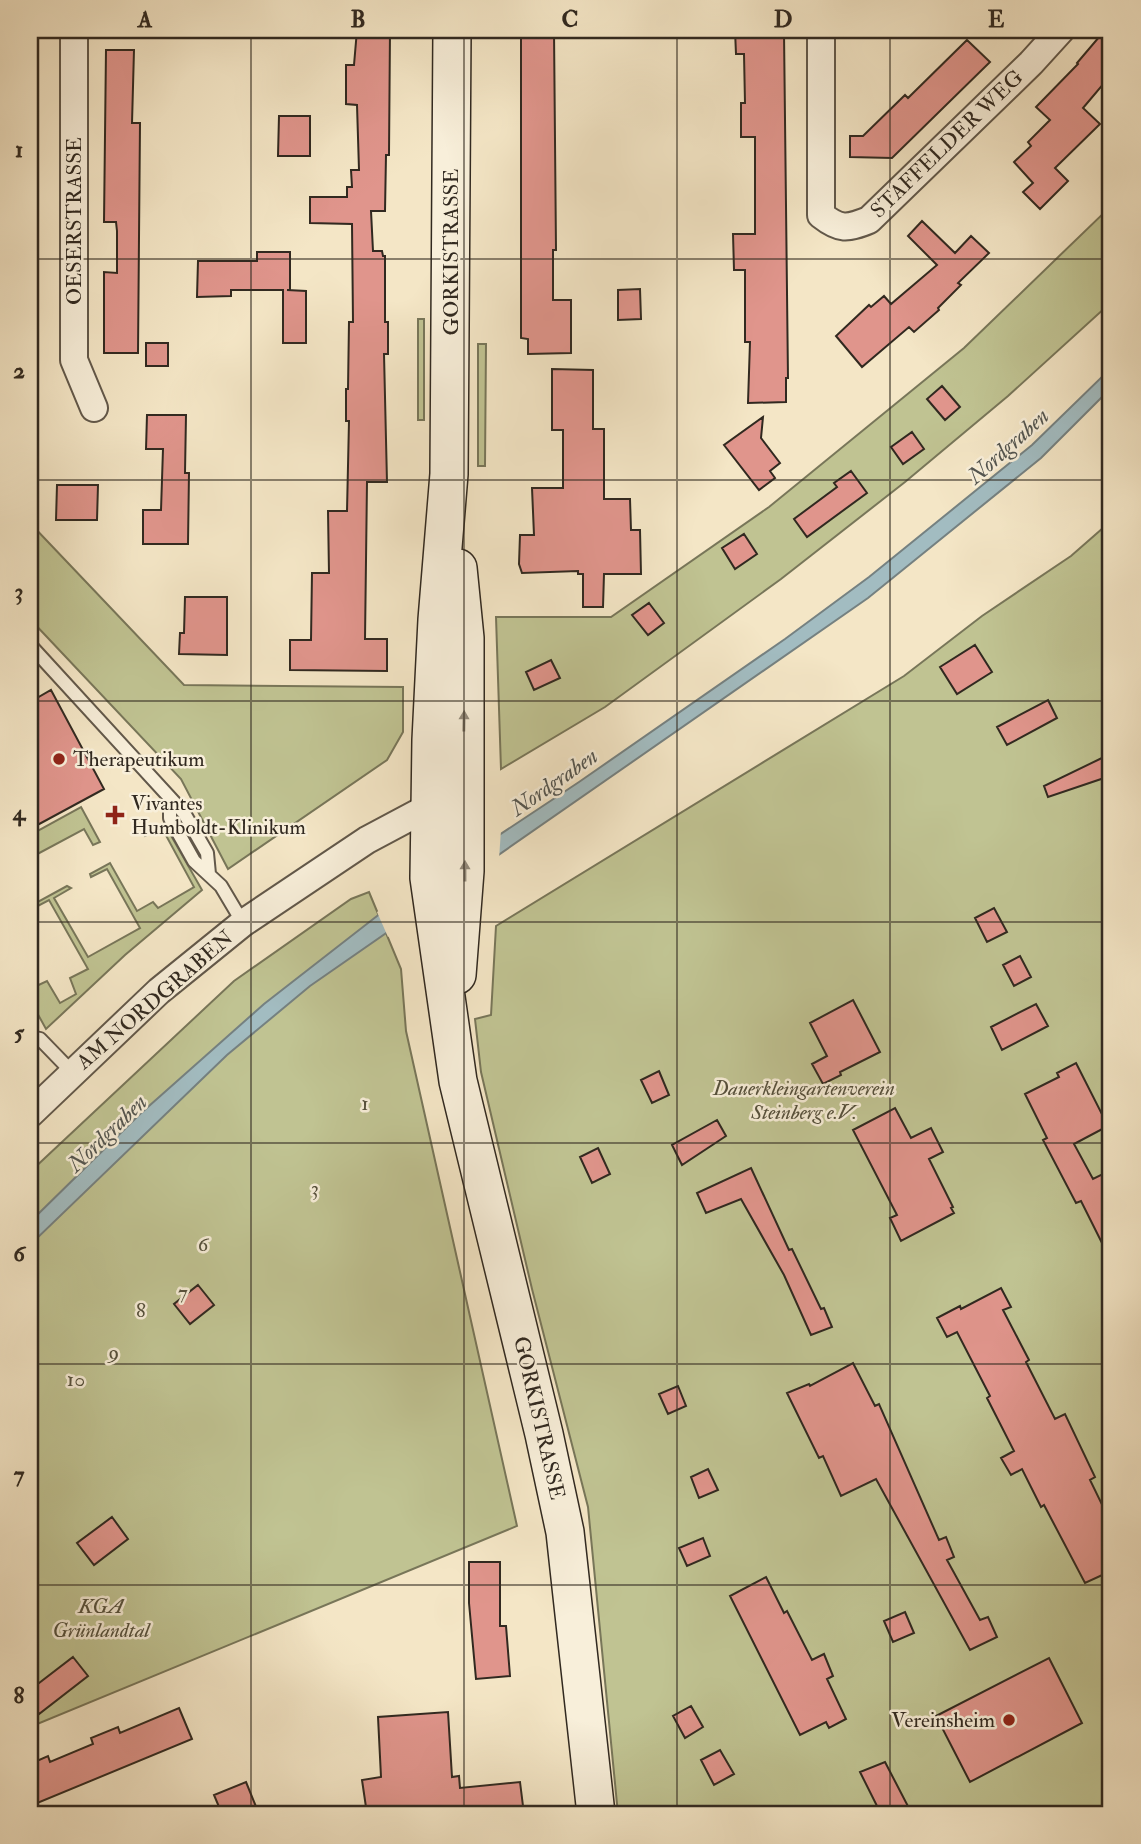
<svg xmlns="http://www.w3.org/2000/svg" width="1141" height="1844" font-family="'IM FELL Double Pica',serif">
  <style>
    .green { fill: #c0c392; stroke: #787659; stroke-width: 2 }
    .water { fill: #a2bcc1; stroke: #758181; stroke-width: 2 }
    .pier { fill: #f4e6c6 }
    .building { fill: #e0958c; stroke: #312920; stroke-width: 2 }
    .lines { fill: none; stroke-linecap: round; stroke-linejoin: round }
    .lane-casing { stroke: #62584a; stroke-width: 16 }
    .street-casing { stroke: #62584a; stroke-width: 30 }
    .secondary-casing { stroke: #312920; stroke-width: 40 }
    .lane { stroke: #f8efda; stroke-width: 12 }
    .street { stroke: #f8efda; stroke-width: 26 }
    .secondary { stroke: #f8efda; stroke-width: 37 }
    .oneway { fill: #948c7d }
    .grid { fill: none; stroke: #312920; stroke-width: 2; stroke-opacity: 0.55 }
    .poi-dot { fill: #8f2418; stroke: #f8efda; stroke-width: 2.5 }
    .labels { text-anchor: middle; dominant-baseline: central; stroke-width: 5; stroke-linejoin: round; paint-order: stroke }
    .street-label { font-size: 21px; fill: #312920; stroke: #f8efda }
    .poi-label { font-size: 21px; fill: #312920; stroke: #f8efda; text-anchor: start }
    .park-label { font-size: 21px; font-style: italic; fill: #55503c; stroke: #f8efda }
    .water-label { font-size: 23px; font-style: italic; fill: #535550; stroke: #f8efda }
    .neatline { fill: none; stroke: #312920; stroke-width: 2.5 }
    .grid-label { font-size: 23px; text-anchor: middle; font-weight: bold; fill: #312920 }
  </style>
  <rect width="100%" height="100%" fill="#f4e6c6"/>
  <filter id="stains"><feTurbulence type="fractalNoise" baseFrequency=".00286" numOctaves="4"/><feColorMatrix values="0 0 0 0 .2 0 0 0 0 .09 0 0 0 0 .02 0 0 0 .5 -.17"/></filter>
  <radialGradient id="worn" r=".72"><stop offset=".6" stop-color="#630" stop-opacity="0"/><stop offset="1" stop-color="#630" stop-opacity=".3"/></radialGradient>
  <!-- green -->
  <path class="green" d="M1111 206V303L1107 306 1008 396 905 482 781 579 605 707 501 769 496 617H611L769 507 964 348Z
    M418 319H424V420H418Z
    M478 344H486L485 466H478Z
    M1111 521V1814H618L588 1507 532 1289 481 1072 475 1019 491 1015 496 926 904 676 982 616 1071 556Z
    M30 523 184 685 403 687V732L387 760 228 869 181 779 30 619Z
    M81 807 100 842 93 845 84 829 30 858V835Z
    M162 824 165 825 202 890 125 955 46 1029 30 1000V989L47 981 60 1003 76 994 70 978 88 969 49 900 32 909V905L67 886 71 888 54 898 88 957 140 928 107 869 91 877 90 874 110 863 137 911 153 902 158 908 194 887 162 828 145 836 143 833Z
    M369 892 401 969 406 1031 517 1526 30 1727V1172L234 981 351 899Z"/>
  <!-- water -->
  <path class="water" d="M1111 368V388L1041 458 868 598 310 986 227 1055 30 1245V1222L140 1114 264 1004 377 916 579 782 785 639 869 577 1032 445Z"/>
  <!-- pier -->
  <path class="pier" d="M501 830 499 859 388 937 377 912Z"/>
  <!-- building -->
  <path class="building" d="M357 30H390L389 155H386L385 211H371L373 251H382L383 256H385V322H388V354H384L387 482H367L365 639H387V671L290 670V640H311L312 573H329L328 511H347L349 421H346V389H348L349 322H353L352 224 310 223V197H347V187H352L351 170H359L357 105 346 104V65H354Z
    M735 30 784 33 788 378H786V402L748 403 750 342H745V270H734L733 234H755V137H741V103H745L744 54H736Z
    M1105 30H1111V75L1083 108 1100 124 1055 168 1068 181 1040 209 1023 192 1033 183 1014 162 1031 146 1028 142 1050 120 1036 107 1078 64 1077 63Z
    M521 31H554L556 250H553V300H571V353L528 354V339L521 338Z
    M967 40 990 62 892 158 850 157V136H863L905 95 908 98Z
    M106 50H134L132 123H140L138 353H104V272L117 273V231L116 222H104Z
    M279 116H310V156H278Z
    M922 221 955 253 971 236 989 253 958 283 961 285 938 308 939 310 914 332 909 327 862 367 836 336 869 305 871 307 884 296 891 304 937 265 908 236Z
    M257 252H290V290H287L306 291V343H283V290H231V296L197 297 198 261H257Z
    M640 289 641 319 618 320V290Z
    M146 343H168V366H146Z
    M552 369 593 370V429H604V499H630L631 530H640L641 574H604L603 607H583V574H578V571L522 573 519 564 520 535H534L532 488H563V430H552Z
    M942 386 960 407 945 420 927 399Z
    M147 415H186L185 473H189L188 544H143V510H161L163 449H146Z
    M763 417 761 438 780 463 770 471 775 478 759 490 724 445Z
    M912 432 924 449 903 464 891 447Z
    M851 471 867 493 807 537 794 519 837 487 834 483Z
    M57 485H98L97 520H56Z
    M744 534 757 554 735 569 722 548Z
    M185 597H227V655L179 654 180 633H184Z
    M649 603 664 623 648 635 632 615Z
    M975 645 992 672 957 694 940 667Z
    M551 660 560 678 534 690 526 672Z
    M51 690 104 789 30 829V702Z
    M1048 700 1057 718 1007 745 997 727Z
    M1104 757 1110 776 1048 797 1044 786Z
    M994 908 1007 932 987 942 975 918Z
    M1020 956 1031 977 1014 986 1003 965Z
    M853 1000 880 1052 840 1072 841 1075 823 1084 812 1064 827 1056 810 1023Z
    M1036 1004 1048 1026 1002 1050 991 1027Z
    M1076 1063 1108 1126 1074 1144 1093 1179 1111 1170V1261L1081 1201 1076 1203 1043 1140 1047 1138 1025 1094 1059 1077 1057 1073Z
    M659 1071 669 1095 652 1103 641 1080Z
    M895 1108 911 1138 931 1128 943 1152 929 1159 953 1207 951 1208 954 1213 901 1241 890 1218 897 1215 853 1130Z
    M717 1120 726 1136 682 1165 672 1145Z
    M598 1148 610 1174 592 1183 580 1157Z
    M751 1168 789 1250 792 1249 821 1309 824 1308 832 1327 811 1335 784 1275 741 1199 706 1213 697 1193Z
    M198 1285 214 1305 190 1324 174 1304Z
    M1001 1288 1011 1307 1003 1310 1029 1360 1026 1362 1055 1419 1065 1414 1095 1477 1090 1480 1111 1523V1571L1085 1583 1044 1505 1041 1507 1022 1469 1011 1475 1001 1458 1014 1451 987 1398 990 1396 957 1332 947 1337 937 1318 960 1306 961 1309Z
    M853 1363 875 1406 879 1404 939 1540 946 1537 954 1557 947 1560 980 1620 988 1617 997 1637 970 1650 876 1479 841 1496 823 1456 819 1458 787 1393 809 1384 810 1386Z
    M678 1386 686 1406 668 1414 659 1394Z
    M708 1469 718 1490 699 1498 691 1477Z
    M112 1517 128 1539 94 1565 77 1543Z
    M703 1538 710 1556 687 1566 679 1548Z
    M469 1562H500V1626H506L510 1676 476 1679 469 1603Z
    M766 1577 784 1613 787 1611 812 1660 824 1654 833 1676 827 1679 846 1719 829 1728 826 1722 800 1735 730 1596Z
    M905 1612 914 1633 893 1642 884 1621Z
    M73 1657 88 1676 39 1714 30 1703V1690Z
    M1049 1658 1082 1723 970 1782 936 1716Z
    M691 1706 703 1727 685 1738 673 1716Z
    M179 1708 192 1739 30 1806V1764L48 1756 50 1762 93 1744 91 1738 118 1727 120 1733Z
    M448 1712 452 1777 459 1776 460 1788 520 1782 524 1814H489L488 1807 433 1814H367L362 1780 381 1777 378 1717Z
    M720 1750 734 1774 714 1785 701 1760Z
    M885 1762 912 1814H881L860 1772Z
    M246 1782 259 1814H222L214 1795Z"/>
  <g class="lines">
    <!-- lane casing -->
    <g class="lane-casing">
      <path id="lane" d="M30 645 184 813 207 853 209 874
        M170 798V818L194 861 221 886 243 923
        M30 1037 40 1039 73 1073"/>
    </g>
    <!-- street casing -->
    <g class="street-casing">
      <path id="street" d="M74 30V360L94 408
        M821 30V215C840 230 847 229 869 220L1031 63 1061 30
        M30 1114 159 991 243 923 367 840 444 799"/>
    </g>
    <!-- secondary casing -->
    <g class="secondary-casing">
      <path id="secondary" d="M452 30 449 474 437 620 431 740 429 878 458 1081 544 1434 565 1532 596 1814
        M457 975 465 871V638L458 568"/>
    </g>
    <!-- lane -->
    <use href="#lane" class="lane"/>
    <!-- street -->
    <use href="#street" class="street"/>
    <!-- secondary -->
    <use href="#secondary" class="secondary"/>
  </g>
  <!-- one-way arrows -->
  <defs><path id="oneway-solid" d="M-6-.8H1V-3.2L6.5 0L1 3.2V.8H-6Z" transform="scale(1.75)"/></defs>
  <g class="oneway">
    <use href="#oneway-solid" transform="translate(464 721) rotate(-89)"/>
    <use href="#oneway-solid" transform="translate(465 871) rotate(-90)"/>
  </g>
  <!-- grid -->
  <path class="grid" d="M251 30V1814M464 30V1814M677 30V1814M890 30V1814M30 259H1111M30 480H1111M30 701H1111M30 922H1111M30 1143H1111M30 1364H1111M30 1585H1111"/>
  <!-- markers -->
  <g class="poi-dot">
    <circle cx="59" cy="759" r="7"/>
    <path d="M111.5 804.5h7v7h7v7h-7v7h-7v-7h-7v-7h7z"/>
    <circle cx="1009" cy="1720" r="7"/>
  </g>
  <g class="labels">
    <!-- street labels -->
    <g class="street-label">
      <text transform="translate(947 144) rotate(-44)">STAFFELDER WEG</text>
      <text transform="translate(74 221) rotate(-90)">OESERSTRASSE</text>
      <text transform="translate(451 252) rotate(-90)">GORKISTRASSE</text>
      <text transform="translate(155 1000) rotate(-41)">AM NORDGRABEN</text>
      <text transform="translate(539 1418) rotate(77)">GORKISTRASSE</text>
    </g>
    <!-- poi labels -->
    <g class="poi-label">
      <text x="73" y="759">Therapeutikum</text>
      <text x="131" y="803">Vivantes<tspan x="131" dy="24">Humboldt-Klinikum</tspan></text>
      <text x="995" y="1720" text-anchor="end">Vereinsheim</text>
    </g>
    <!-- park labels -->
    <g class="park-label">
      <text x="804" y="1088">Dauerkleingartenverein<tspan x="804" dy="24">Steinberg e.V.</tspan></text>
      <text x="365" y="1103">1</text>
      <text x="315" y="1188">3</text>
      <text x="203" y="1244">6</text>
      <text x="183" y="1292">7</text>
      <text x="141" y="1310">8</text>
      <text x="114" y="1352">9</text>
      <text x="76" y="1379">10</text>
      <text x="101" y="1606">KGA<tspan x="101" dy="24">Grünlandtal</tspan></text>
    </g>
    <!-- water labels -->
    <g class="water-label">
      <text transform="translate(1008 446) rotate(-42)">Nordgraben</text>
      <text transform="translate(554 782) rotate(-35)">Nordgraben</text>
      <text transform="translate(107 1133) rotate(-44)">Nordgraben</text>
    </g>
  </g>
  <!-- margin -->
  <rect width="1141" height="1844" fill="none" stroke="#f4e6c6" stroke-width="77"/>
  <rect x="38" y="38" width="1064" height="1768" class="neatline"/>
  <g class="grid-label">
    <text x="145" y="27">A</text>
    <text x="358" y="27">B</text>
    <text x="570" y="27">C</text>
    <text x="783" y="27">D</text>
    <text x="996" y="27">E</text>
    <text x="19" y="157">1</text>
    <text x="19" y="378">2</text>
    <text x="19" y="599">3</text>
    <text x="19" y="820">4</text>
    <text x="19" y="1040">5</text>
    <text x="19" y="1261">6</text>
    <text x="19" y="1482">7</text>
    <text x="19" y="1703">8</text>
  </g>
  <rect width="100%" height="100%" filter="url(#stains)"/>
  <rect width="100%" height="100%" fill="url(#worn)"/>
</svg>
